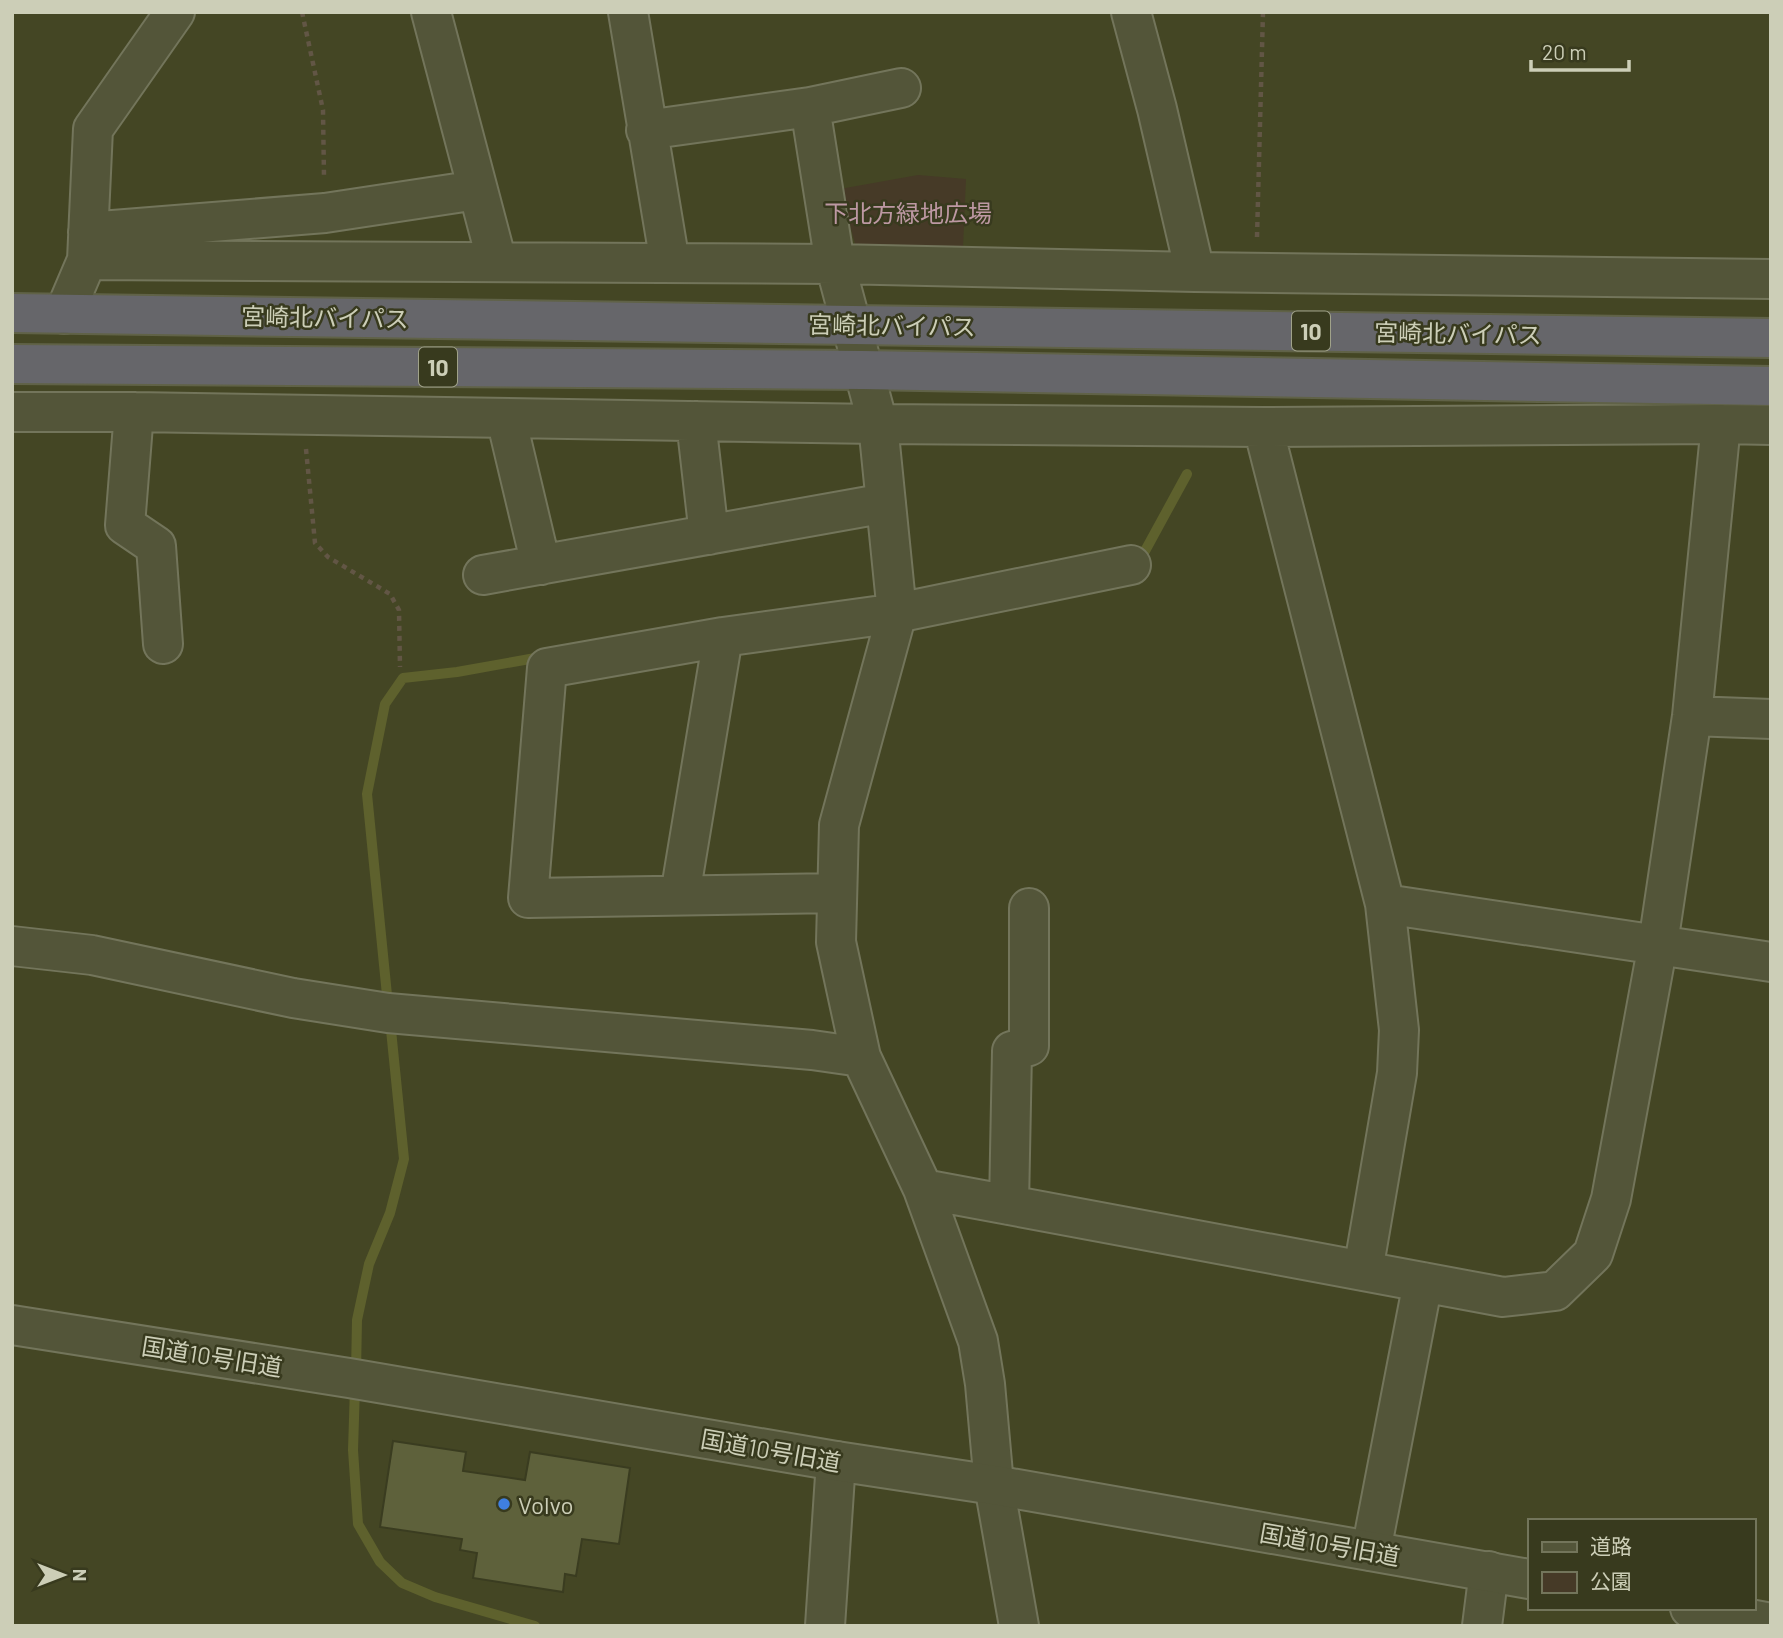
<svg xmlns="http://www.w3.org/2000/svg" width="1783" height="1638" font-family="Barlow,'Noto Sans JP',sans-serif">
  <style>
    .green { fill: #463a27 }
    .lines { fill: none; stroke-linecap: round; stroke-linejoin: round }
    .stream { stroke: #5e612d; stroke-width: 10 }
    .building { fill: #5e613b; stroke: #3a3c20; stroke-width: 2 }
    .minor-casing { stroke: #73755b; stroke-width: 42 }
    .tertiary-casing { stroke: #73755b; stroke-width: 42 }
    .trunk-casing { stroke: #606247; stroke-width: 42 }
    .path { stroke: #625645; stroke-width: 4.5; stroke-dasharray: 5 5; stroke-linecap: butt }
    .minor { stroke: #535539; stroke-width: 38 }
    .tertiary { stroke: #535539; stroke-width: 38 }
    .trunk { stroke: #66666a; stroke-width: 38 }
    .shop-dot { fill: #3f7fe0; stroke: #383a1e; stroke-width: 2.5 }
    .labels { text-anchor: middle; dominant-baseline: central; stroke-width: 5; stroke-linejoin: round; paint-order: stroke }
    .shield { fill: #383a1e; stroke: #a0a289; stroke-width: 2 }
    .shield-label { font-size: 23px; font-weight: bold; fill: #ccceb7 }
    .park-label { font-size: 24px; fill: #bd98a3; stroke: #383a1e }
    .street-label { font-size: 24px; fill: #ccceb7; stroke: #383a1e }
    .poi-label { font-size: 24px; fill: #ccceb7; stroke: #383a1e; text-anchor: start }
  </style>
  <rect width="100%" height="100%" fill="#444624"/>
  <!-- green -->
  <path class="green" d="M918 175 966 179 963 247H856L840 189Z"/>
  <g class="lines">
    <!-- stream -->
    <path class="stream" d="M1131 553 1145 551 1187 474
      M388 1005 367 794 385 704 403 678 457 672 541 657
      M356 1372 357 1320 369 1264 390 1213 404 1159 390 1020
      M355 1387 353 1450 358 1524 380 1562 402 1583 435 1597 535 1626"/>
  </g>
  <!-- building -->
  <path class="building" d="M393 1441 466 1452 463 1471 525 1480 530 1452 630 1468 619 1544 582 1539 576 1576 565 1574 563 1592 473 1578 477 1553 460 1550 462 1539 380 1527Z"/>
  <g class="lines">
    <!-- minor casing -->
    <g class="minor-casing">
      <path id="minor" d="M431 12 497 262
        M628 12 670 263
        M1131 12 1157 109 1195 272
        M810 107 835 264 878 424 897 613 839 825 836 942 861 1057 923 1189 978 1341 985 1384 994 1485 1019 1626
        M646 130 810 107 901 88
        M88 232 325 213 477 190
        M87 260 835 264 1195 272 1771 279
        M64 314 87 260 93 129 175 12
        M12 412H134L878 424 1263 427 1721 424 1771 425
        M134 412 125 525 156 546 163 644
        M506 418 541 565
        M696 421 709 535
        M1263 427 1385 904 1399 1030 1397 1073 1363 1271
        M483 575 886 503
        M1692 716 1771 719
        M837 893 528 898 547 668 723 637 897 613 1131 565
        M680 895 723 637
        M1385 904 1771 962
        M12 946 92 955 293 998 388 1013 812 1050 861 1057
        M923 1189 1503 1297 1555 1291 1593 1254 1611 1199 1658 944 1692 716 1721 424
        M1009 1205 1012 1051 1029 1046V908
        M1371 1551 1423 1282
        M825 1626 836 1461
        M1482 1626 1489 1571"/>
    </g>
    <!-- tertiary casing -->
    <g class="tertiary-casing">
      <path id="tertiary" d="M12 1325 349 1378 836 1461 994 1485 1529 1579
        M1690 1608 1771 1623"/>
    </g>
    <!-- trunk casing -->
    <g class="trunk-casing">
      <path id="trunk" d="M12 313 1771 338
        M12 364 863 370 1771 386"/>
    </g>
    <!-- path -->
    <path class="path" d="M302 12 323 110 324 177
      M1257 237 1263 12
      M306 449 315 543 328 557 390 594 399 610 400 667"/>
    <!-- minor -->
    <use href="#minor" class="minor"/>
    <!-- tertiary -->
    <use href="#tertiary" class="tertiary"/>
    <!-- trunk -->
    <use href="#trunk" class="trunk"/>
  </g>
  <!-- markers -->
  <circle class="shop-dot" cx="504" cy="1504" r="7"/>
  <g class="labels">
    <!-- shield labels -->
    <g class="shield">
      <rect x="1292" y="311.5" width="38" height="39" rx="5"/>
      <rect x="419" y="347.5" width="38" height="39" rx="5"/>
    </g>
    <g class="shield-label">
      <text x="1311" y="331">10</text>
      <text x="438" y="367">10</text>
    </g>
    <!-- park labels -->
    <g class="park-label">
      <text x="908" y="212">下北方緑地広場</text>
    </g>
    <!-- street labels -->
    <g class="street-label">
      <text transform="translate(325 317) rotate(1)">宮崎北バイパス</text>
      <text transform="translate(892 325) rotate(1)">宮崎北バイパス</text>
      <text transform="translate(1458 333) rotate(1)">宮崎北バイパス</text>
      <text transform="translate(212 1356) rotate(9)">国道10号旧道</text>
      <text transform="translate(771 1450) rotate(10)">国道10号旧道</text>
      <text transform="translate(1330 1544) rotate(10)">国道10号旧道</text>
    </g>
    <!-- poi labels -->
    <g class="poi-label">
      <text x="518" y="1504">Volvo</text>
    </g>
  </g>
  <!-- border -->
  <rect width="1783" height="1638" fill="none" stroke="#ccceb7" stroke-width="28"/>
  <!-- legend -->
  <rect x="1528" y="1519" width="228" height="91" fill="#383a1e" stroke="#73755b" stroke-width="2"/>
  <rect x="1542" y="1542" width="35" height="10" fill="#535539" stroke="#73755b" stroke-width="2"/>
  <text x="1590" y="1554" font-size="21" fill="#ccceb7">道路</text>
  <rect x="1542" y="1572" width="35" height="21" fill="#463a27" stroke="#73755b" stroke-width="2"/>
  <text x="1590" y="1589" font-size="21" fill="#ccceb7">公園</text>
  <!-- north arrow -->
  <g transform="translate(63 1575) rotate(90)" stroke="#383a1e" stroke-width="5" paint-order="stroke">
  <path d="M0-5L12 26L0 18L-12 26Z" fill="#ccceb7"/>
  <text y="-10" font-size="19" font-weight="bold" text-anchor="middle" fill="#ccceb7">N</text>
  </g>
  <!-- scale -->
  <path d="M1531 60v10h98v-10" fill="none" stroke="#ccceb7" stroke-width="3.5"/>
  <text x="1542" y="60" font-size="21" fill="#ccceb7" stroke="#383a1e" stroke-width="5" paint-order="stroke">20 m</text>
</svg>
